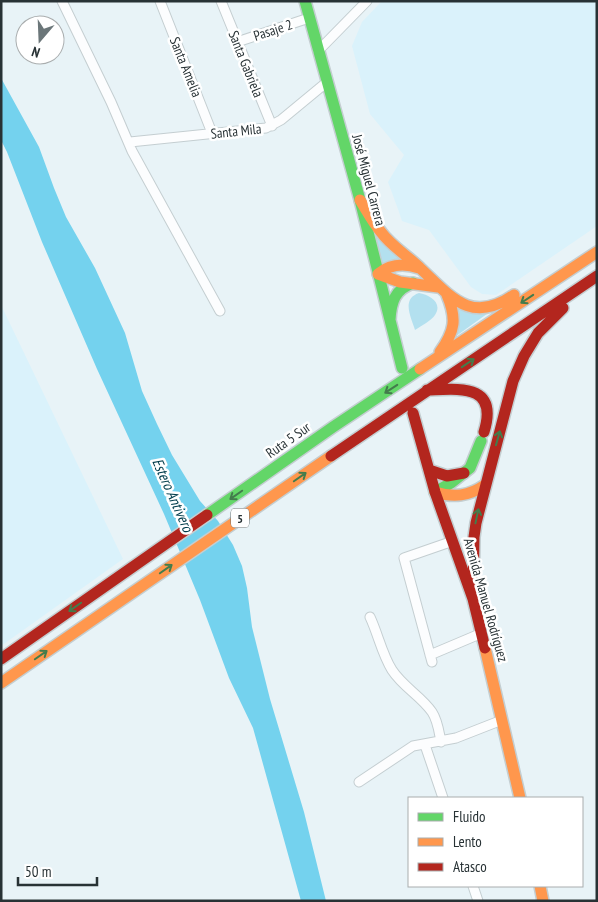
<svg xmlns="http://www.w3.org/2000/svg" width="598" height="902" font-family="'PT Sans Narrow',sans-serif">
  <style>
    .built { fill: #daf2fb }
    .green { fill: #b3e0ef }
    .water { fill: #74d2ee }
    .lines { fill: none; stroke-linecap: round; stroke-linejoin: round }
    .street-casing { stroke: #c4ced1; stroke-width: 11 }
    .fast-casing { stroke: #c4ced1; stroke-width: 14 }
    .slow-casing { stroke: #c4ced1; stroke-width: 14 }
    .jam-casing { stroke: #c4ced1; stroke-width: 14 }
    .street { stroke: #fcfdfe; stroke-width: 9 }
    .fast { stroke: #63d668; stroke-width: 11 }
    .slow { stroke: #ff974d; stroke-width: 11 }
    .jam { stroke: #b3261e; stroke-width: 11 }
    .oneway { stroke: #437c4c }
    .labels { text-anchor: middle; dominant-baseline: central; stroke-width: 5; stroke-linejoin: round; paint-order: stroke }
    .shield { fill: #fff; stroke: #687072; stroke-width: 1 }
    .shield-label { font-size: 12px; font-weight: bold; fill: #283235 }
    .street-label { font-size: 14px; fill: #283235; stroke: #fff }
    .water-label { font-size: 15px; font-style: italic; fill: #003c4b; stroke: #fff }
  </style>
  <rect width="100%" height="100%" fill="#e8f3f7"/>
  <!-- built -->
  <path class="built" d="M382 1H597V226L496 295 482 294 471 287 429 230 402 221 399 212 388 182 404 155 370 114 352 46 362 22Z
    M1 305 123 559 1 646Z"/>
  <!-- green -->
  <path class="green" d="M371 231 408 261 382 265Z
    M419 293C430 295 443 303 435 315 431 321 421 326 415 330 411 317 401 299 419 293Z
    M455 307 491 311 452 339Z"/>
  <!-- water -->
  <path class="water" d="M1 78 39 147 54 188 66 217 95 268 125 333 142 391 157 424 172 455 200 501 218 521 233 545 242 566 247 588 252 627 270 699 304 812 326 901H301L253 728 229 678 200 600 164 514 97 369 42 242 7 152 1 140Z"/>
  <g class="lines">
    <!-- street casing -->
    <g class="street-casing">
      <path id="street" d="M62 1 111 102 132 151 220 311
        M160 1 212 133
        M221 1 272 126
        M237 42 309 18
        M318 51 367 1
        M130 142 266 128 281 120 327 82
        M370 617C378 634 382 654 392 670 403 687 421 696 432 712 438 721 439 732 441 742
        M430 655 482 633
        M432 662 404 558 453 541
        M425 745 443 798
        M359 782 413 746 456 738 502 720
        M473 886 478 901"/>
    </g>
    <!-- fast casing -->
    <g class="fast-casing">
      <path id="fast" d="M305 1 360 200 402 368
        M390 320C391 302 395 289 413 283
        M435 492 451 483 470 468 481 441
        M207 515 333 427 420 369"/>
    </g>
    <!-- slow casing -->
    <g class="slow-casing">
      <path id="slow" d="M360 200C367 211 373 223 381 232 391 246 408 256 420 268 451 297 471 325 514 295
        M419 268C404 263 390 264 378 274L400 282 438 287
        M440 352C455 331 457 319 447 295
        M420 369 597 252
        M435 492C454 498 469 496 485 485
        M485 648 520 798
        M1 683 331 456
        M540 886 543 901"/>
    </g>
    <!-- jam casing -->
    <g class="jam-casing">
      <path id="jam" d="M427 390C459 389 499 383 484 432
        M413 413 435 492 473 599 485 648
        M331 456 597 276
        M429 470 447 476 464 473
        M473 599 474 537 476 523 513 381 524 356 538 333 563 308
        M1 659 207 515"/>
    </g>
    <!-- street -->
    <use href="#street" class="street"/>
    <!-- fast -->
    <use href="#fast" class="fast"/>
    <!-- slow -->
    <use href="#slow" class="slow"/>
    <!-- jam -->
    <use href="#jam" class="jam"/>
  </g>
  <!-- one-way arrows -->
  <defs><path id="oneway-shaft" d="M-6 0H5M1.5-3L5.5 0L1.5 3" fill="none" stroke-width="1.6" stroke-linecap="round" stroke-linejoin="round" transform="scale(1.25)"/></defs>
  <g class="oneway">
    <use href="#oneway-shaft" transform="translate(527 299) rotate(146)"/>
    <use href="#oneway-shaft" transform="translate(468 363) rotate(-34)"/>
    <use href="#oneway-shaft" transform="translate(391 389) rotate(147)"/>
    <use href="#oneway-shaft" transform="translate(498 438) rotate(-74)"/>
    <use href="#oneway-shaft" transform="translate(300 477) rotate(-35)"/>
    <use href="#oneway-shaft" transform="translate(236 495) rotate(145)"/>
    <use href="#oneway-shaft" transform="translate(477 516) rotate(-78)"/>
    <use href="#oneway-shaft" transform="translate(166 569) rotate(-35)"/>
    <use href="#oneway-shaft" transform="translate(75 607) rotate(145)"/>
    <use href="#oneway-shaft" transform="translate(41 655) rotate(-35)"/>
  </g>
  <g class="labels">
    <!-- shield labels -->
    <rect class="shield" x="231" y="508.5" width="18" height="19" rx="4"/>
    <g class="shield-label">
      <text x="240" y="518">5</text>
    </g>
    <!-- street labels -->
    <g class="street-label">
      <text transform="translate(273 30) rotate(-18)">Pasaje 2</text>
      <text transform="translate(246 64) rotate(68)">Santa Gabriela</text>
      <text transform="translate(186 67) rotate(68)">Santa Amelia</text>
      <text transform="translate(236 131) rotate(-6)">Santa Mila</text>
      <text transform="translate(369 180) rotate(75)">José Miguel Carrera</text>
      <text transform="translate(288 440) rotate(-35)">Ruta 5 Sur</text>
      <text transform="translate(486 600) rotate(74)">Avenida Manuel Rodríguez</text>
    </g>
    <!-- water labels -->
    <g class="water-label">
      <text transform="translate(173 495) rotate(66)">Estero Antivero</text>
    </g>
  </g>
  <!-- border -->
  <rect width="598" height="902" fill="none" stroke="#283235" stroke-width="5"/>
  <!-- legend -->
  <rect x="408" y="797" width="175" height="90" fill="#ffffff" stroke="#a9adae"/>
  <rect x="418" y="813" width="25" height="8" fill="#63d668" stroke="#a9adae"/>
  <text x="453" y="822" font-size="15" fill="#283235">Fluido</text>
  <rect x="418" y="838" width="25" height="8" fill="#ff974d" stroke="#a9adae"/>
  <text x="453" y="847" font-size="15" fill="#283235">Lento</text>
  <rect x="418" y="863" width="25" height="8" fill="#b3261e" stroke="#a9adae"/>
  <text x="453" y="872" font-size="15" fill="#283235">Atasco</text>
  <!-- north arrow -->
  <g transform="translate(40 40) rotate(199)"><circle r="24" fill="#ffffff" stroke="#a9adae"/>
  <path d="M0-4L9 19L0 12L-9 19Z" fill="#6b7679"/>
  <text y="-8" font-size="14" font-weight="bold" text-anchor="middle" fill="#283235">N</text>
  </g>
  <!-- scale -->
  <path d="M18 877v8h79v-8" fill="none" stroke="#283235" stroke-width="2.5"/>
  <text x="25" y="877" font-size="15" fill="#283235" stroke="#ffffff" stroke-width="4" paint-order="stroke">50 m</text>
</svg>
